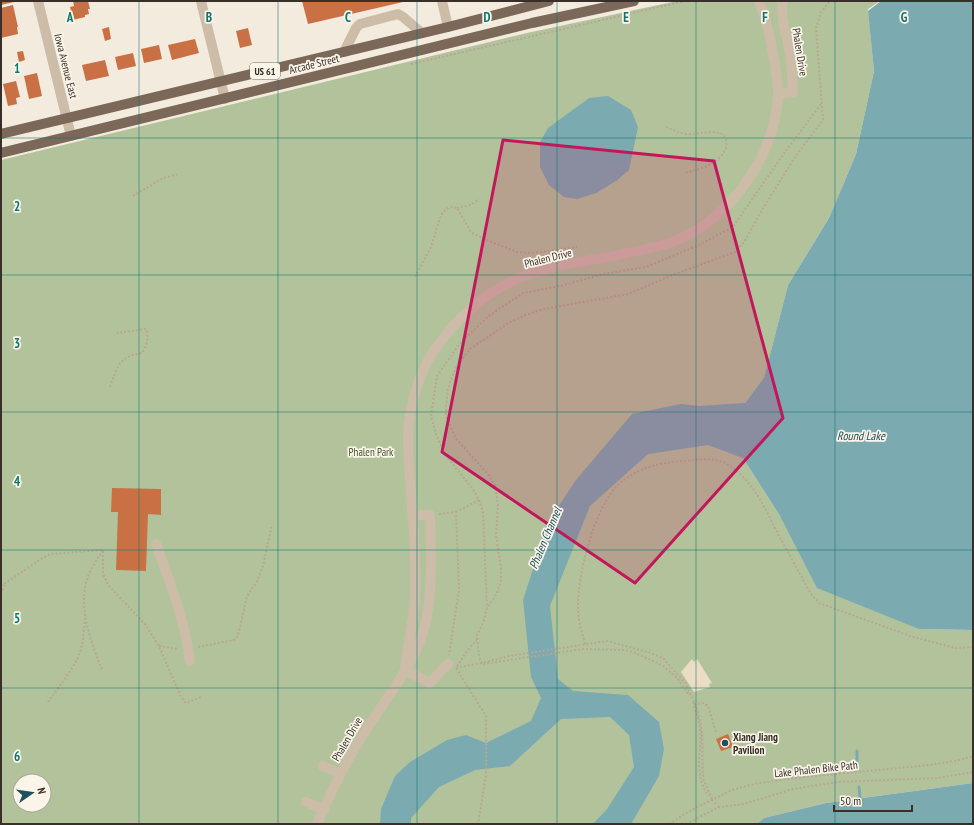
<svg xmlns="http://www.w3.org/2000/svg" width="974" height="825" font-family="'PT Sans Narrow',sans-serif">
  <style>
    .green { fill: #b2c39c; fill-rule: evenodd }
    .plaza { fill: #ebddc3 }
    .water { fill: #7baab1 }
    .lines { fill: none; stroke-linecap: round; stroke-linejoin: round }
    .stream { stroke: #7baab1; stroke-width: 3 }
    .building { fill: #c97145 }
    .path { stroke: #b8a692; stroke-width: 2; stroke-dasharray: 2 2; stroke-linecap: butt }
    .minor { stroke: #ccbca8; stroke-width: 10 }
    .major { stroke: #7b6859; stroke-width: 10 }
    .marked { fill: #c2185b; fill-opacity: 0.2; stroke: #c2185b; stroke-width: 3; stroke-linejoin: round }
    .grid { fill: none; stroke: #0f766e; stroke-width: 1; stroke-opacity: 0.55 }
    .poi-dot { fill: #1d515b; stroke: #faf4e9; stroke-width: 1.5 }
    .labels { text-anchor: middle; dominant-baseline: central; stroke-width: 3.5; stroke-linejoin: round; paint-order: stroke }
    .shield { fill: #faf4e9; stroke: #726a62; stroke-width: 1 }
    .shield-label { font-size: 10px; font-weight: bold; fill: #382f28 }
    .street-label { font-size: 11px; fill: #382f28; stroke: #faf4e9 }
    .park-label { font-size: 11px; fill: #43572b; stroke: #faf4e9 }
    .poi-label { font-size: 11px; font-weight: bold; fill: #382f28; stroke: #faf4e9; text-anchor: start }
    .water-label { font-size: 12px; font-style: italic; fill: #1d515b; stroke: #faf4e9 }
    .grid-label { font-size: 13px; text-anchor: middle; font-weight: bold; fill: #0f766e; stroke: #faf4e9; stroke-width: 3.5; stroke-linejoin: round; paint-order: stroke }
  </style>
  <rect width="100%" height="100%" fill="#f3ebdd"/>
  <!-- green -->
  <path class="green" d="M677 1H880L868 9 874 71 856 154 829 218 788 285 764 379 745 403 743 458 780 516 919 629 973 630V783L826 803 764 818 757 824H1V160L527 33ZM20 781H44V805H20Z"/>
  <!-- plaza -->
  <path class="plaza" d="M692 659 694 662 697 659 712 683 709 684 710 687 694 692 681 672Z"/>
  <!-- water -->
  <path class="water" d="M881 1H973V630L919 629 817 588 780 516 743 458 708 445 648 454 590 506 550 606 558 679 573 691 628 695 659 722 664 749 659 776 631 824H593L607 809 634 767 629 735 610 717 561 719 510 766 475 770 439 787 411 818V824H380L381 809 395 776 410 762 447 740 466 735 486 743 531 721 541 698 531 677 523 600 548 522 576 480 632 414 681 404 699 406 745 403 764 378 788 285 829 218 856 154 874 71 868 11Z
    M608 96 631 110 638 127 629 170 616 181 596 193 577 199 564 197 549 185 540 167V142L548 128 589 98Z
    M973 783V824H757L764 818 826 803Z"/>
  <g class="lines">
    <!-- stream -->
    <path class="stream" d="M857 768V751
      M859 787 860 798"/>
  </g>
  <!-- building -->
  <path class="building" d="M1 1H14V2L1 5Z
    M73 1H88L90 9H88L89 14 85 15V17L73 20 70 7 74 6Z
    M302 1H403V2L308 24Z
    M13 5 18 27H17L18 34 1 38V24L2 23 1 8Z
    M109 27 111 39 105 41 102 29Z
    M248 28 252 45 240 48 236 31Z
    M195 39 199 53 172 60 168 45Z
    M159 45 162 59 144 63 141 49Z
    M23 51 25 60 19 62 17 52Z
    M133 53 136 66 118 70 115 57Z
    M105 60 109 76 86 81 82 65Z
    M37 73 42 96 29 99 24 76Z
    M16 81 20 97 16 98 17 104 8 106 3 84Z
    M112 488 161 489V515L148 514 146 571 116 570 118 512H111Z
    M728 734 733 747 721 751 716 739Z"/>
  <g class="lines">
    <!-- path -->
    <path class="path" d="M411 64 685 1
      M666 127C673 130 679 133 687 134 697 135 724 126 726 140 727 144 726 149 724 152 715 166 699 169 684 173
      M133 196 163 178 179 174
      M457 208 471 205 479 199
      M415 277 431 247 441 215 446 209 451 207 457 208 471 232 484 239 517 252 533 253 577 247
      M110 387C118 366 118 357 142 353 147 345 149 338 146 329L117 333
      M479 500 483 512 487 608
      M456 512 479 500 473 489 446 456 437 437 431 416 437 376 460 343 490 315 523 293 560 286 604 274 646 267 699 245 733 227 782 156 821 104
      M439 514 456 512 459 590 449 655
      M103 551V574L108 585 144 623 159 646 181 697 186 703 201 697
      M1 586 41 559 50 554 103 550C98 558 91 567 88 577 77 606 91 642 102 670
      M1 594 5 585
      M477 639 465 654 456 668 486 716V775L478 824
      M585 644C582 632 578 621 578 609 577 576 595 503 621 482 639 468 659 463 682 461 698 460 715 456 729 465 754 482 766 510 779 536 790 555 800 575 811 594L819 603 910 636 955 648 973 647
      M159 646 178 649
      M198 647 234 640 238 636 247 596 257 582 263 566 272 524
      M456 668 482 663 483 664 583 649 624 650 633 652 662 665 677 678 689 695
      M48 702C59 686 75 668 81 649 84 638 84 627 85 615
      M693 702C696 711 699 720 700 730 702 753 693 776 709 796
      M694 704 704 703 708 706 716 732
      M712 799 703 778 702 731 698 711 686 684 663 658 651 653 607 641 509 656 482 663 479 657 477 635 483 623 487 608 496 595 501 582V568L496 535 498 505 495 485 488 474 456 439 446 416V406L448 390 452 377 457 366 470 349 510 322 526 315 544 309 628 294 675 274 735 252 744 242 762 210 797 154 823 120 816 28 821 12 830 1
      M712 800 719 807
      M669 824 693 809 732 790 754 784 794 778 930 765 960 760 973 756
      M686 824 719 807 744 804 793 789 837 782 938 778 973 772"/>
    <!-- minor -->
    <path class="minor" d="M38 1 71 136
      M201 1 225 99
      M442 1 448 27
      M344 52 356 28 360 24 398 14 403 17 422 33
      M778 94 793 92C792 80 792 66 790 54 787 36 780 20 783 1
      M156 544C170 582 185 621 190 661
      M405 670C407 649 412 629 414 609 416 594 415 579 415 564 415 521 408 478 408 436 408 410 419 373 433 352 458 316 490 287 532 273 561 263 593 261 623 254 640 250 659 247 675 241 731 218 774 157 778 96 779 86 776 75 775 65 771 42 768 22 759 1
      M405 670 430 683 448 664
      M323 766 341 774
      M306 802 324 810
      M317 824C330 794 345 763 363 735 385 698 417 664 426 621 433 587 431 550 430 515H413"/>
    <!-- major -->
    <path class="major" d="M1 134 448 27 549 1
      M1 153 532 23 634 1"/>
  </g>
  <!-- marked area -->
  <path class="marked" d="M503 140 714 161 783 418 635 583 442 452Z"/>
  <!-- grid -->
  <path class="grid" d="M139 1V824M278 1V824M417 1V824M557 1V824M696 1V824M835 1V824M1 138H973M1 275H973M1 412H973M1 550H973M1 688H973"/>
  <!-- markers -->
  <circle class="poi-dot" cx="725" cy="743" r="4"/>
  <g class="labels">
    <!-- shield labels -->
    <rect class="shield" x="250" y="63" width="30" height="16" rx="3"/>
    <g class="shield-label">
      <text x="265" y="71">US 61</text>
    </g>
    <!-- street labels -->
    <g class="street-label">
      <text transform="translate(800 52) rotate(81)">Phalen Drive</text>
      <text transform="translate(314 64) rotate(-14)">Arcade Street</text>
      <text transform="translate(66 66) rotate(76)">Iowa Avenue East</text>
      <text transform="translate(548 258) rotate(-14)">Phalen Drive</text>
      <text transform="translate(347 739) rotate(-60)">Phalen Drive</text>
      <text transform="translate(816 769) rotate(-6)">Lake Phalen Bike Path</text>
    </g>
    <!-- park labels -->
    <g class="park-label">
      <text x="371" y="452">Phalen Park</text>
    </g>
    <!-- poi labels -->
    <g class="poi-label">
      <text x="733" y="737">Xiang Jiang<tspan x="733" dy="13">Pavilion</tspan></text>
    </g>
    <!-- water labels -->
    <g class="water-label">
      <text x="861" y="435">Round Lake</text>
      <text transform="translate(545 538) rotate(-67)">Phalen Channel</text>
    </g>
  </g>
  <g class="grid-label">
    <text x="70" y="22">A</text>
    <text x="209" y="22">B</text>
    <text x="348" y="22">C</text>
    <text x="487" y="22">D</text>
    <text x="626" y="22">E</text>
    <text x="765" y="22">F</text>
    <text x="904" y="22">G</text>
    <text x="17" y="73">1</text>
    <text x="17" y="211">2</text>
    <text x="17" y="348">3</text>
    <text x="17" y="486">4</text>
    <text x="17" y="623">5</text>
    <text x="17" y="761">6</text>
  </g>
  <!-- border -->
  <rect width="974" height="825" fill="none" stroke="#382f28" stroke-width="4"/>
  <!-- north arrow -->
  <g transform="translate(32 793) rotate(77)"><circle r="19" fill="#faf4e9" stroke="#aca59c"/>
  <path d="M0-3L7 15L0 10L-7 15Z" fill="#1d515b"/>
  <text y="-6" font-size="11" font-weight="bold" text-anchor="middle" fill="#382f28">N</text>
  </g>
  <!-- scale -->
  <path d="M834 805v6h78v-6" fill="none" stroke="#382f28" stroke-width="2"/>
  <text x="840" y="805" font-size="12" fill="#382f28" stroke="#faf4e9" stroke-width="3" paint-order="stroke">50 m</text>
</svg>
